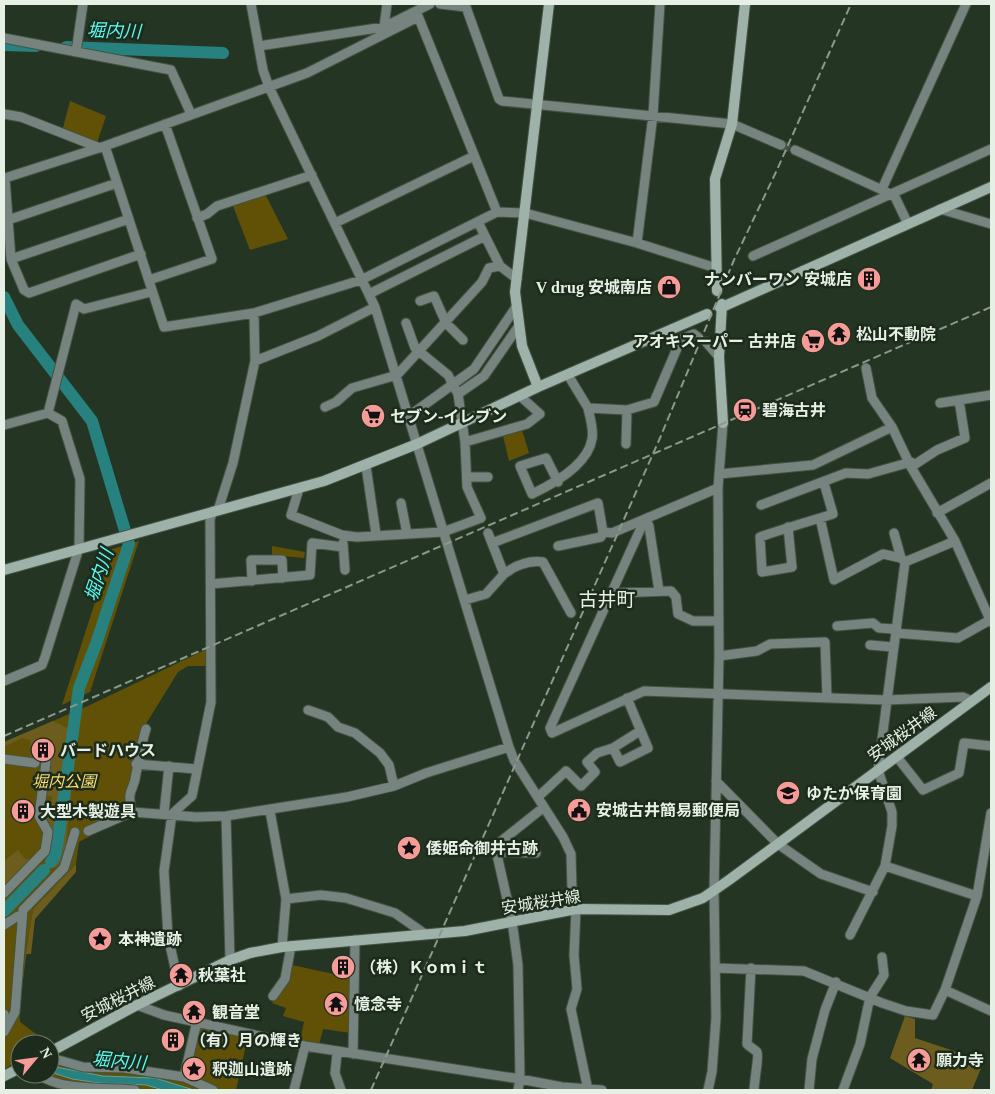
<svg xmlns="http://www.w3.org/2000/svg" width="995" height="1094" font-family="'Times New Roman','Noto Sans JP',serif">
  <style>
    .green { fill: #615107 }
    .forest { fill: #6c5d1e }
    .water { fill: #27817e; stroke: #60a29d }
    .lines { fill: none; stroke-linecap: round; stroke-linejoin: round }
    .river { stroke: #27817e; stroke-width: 12 }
    .street-tunnel { stroke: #425141; stroke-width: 9; stroke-dasharray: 9 4.5; stroke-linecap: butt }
    .street-casing { stroke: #445343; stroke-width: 11 }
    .secondary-casing { stroke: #445343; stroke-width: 12 }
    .street { stroke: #77837e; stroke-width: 9 }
    .secondary { stroke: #9fb2a9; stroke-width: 10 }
    .rail { stroke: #8b988a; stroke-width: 2; stroke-dasharray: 8 4; stroke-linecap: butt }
    .labels { text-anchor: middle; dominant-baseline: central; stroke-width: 5; stroke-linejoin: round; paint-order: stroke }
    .poi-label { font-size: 16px; font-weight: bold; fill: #e6f0e5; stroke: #1c2b1b; text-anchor: start }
    .street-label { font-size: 16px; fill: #e6f0e5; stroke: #1c2b1b }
    .park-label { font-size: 16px; font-style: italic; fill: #fbde70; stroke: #1c2b1b }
    .water-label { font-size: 18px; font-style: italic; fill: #58fbf4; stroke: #1c2b1b }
    .quarter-label { font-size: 19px; fill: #e6f0e5; stroke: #1c2b1b }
  </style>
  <rect width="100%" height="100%" fill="#253524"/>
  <!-- green -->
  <path class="green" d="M70 101 106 116 97 143 63 128Z
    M263 190 288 239 250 250 231 201Z
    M522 430 529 453 509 461 503 436Z
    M139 541 90 692 62 705 112 549Z
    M272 546 305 552 304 558 272 555Z
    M205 650 208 656 206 666H188L178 672 144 727 133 764 135 775 130 815 79 842 76 864 33 909 19 1007 20 1022 49 1044H20V1061L4 1069V742L90 705Z
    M292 965 352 978 351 1033 323 1029 319 1045 300 1041 304 1022 283 1016 286 1008 272 1003 286 985Z
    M198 1024 248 1036 236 1090H217L190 1076 188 1072Z
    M52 1063 84 1069 111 1070 176 1079 206 1090C153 1090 96 1092 46 1075L50 1074Z"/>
  <!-- forest -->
  <path class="forest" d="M53 721 77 733 65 853 63 860 56 867 48 859 52 832 42 815 44 802 51 805 52 796 45 797C46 786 46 774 49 764 51 753 62 738 42 737L33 743V755L43 761 31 759 30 740 22 738 4 747V742Z
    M18 850 24 858 30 860 4 887V861Z
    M76 864V872L35 919 31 954H26L33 909Z
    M905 1016 915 1019V1038L984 1061 972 1090H931L933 1084 890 1058Z"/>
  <!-- water -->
  <path class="water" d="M51 1066 103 1076 155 1078 194 1090H163L146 1085 99 1083 72 1079 50 1072Z"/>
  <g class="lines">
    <!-- river -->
    <path class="river" d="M4 45 36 46
      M66 47 223 53
      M4 297 18 325 92 421 129 544 96 644 79 688 58 840 55 856 51 862
      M4 911 44 870"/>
    <!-- street-tunnel -->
    <path class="street-tunnel" d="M781 145 795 150"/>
    <!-- street casing -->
    <g class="street-casing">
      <path id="street" d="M251 4 263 70 269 87 375 307 509 747 514 760 563 837 571 854 572 890 576 909 574 955 577 989 571 1009 588 1090
        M430 4 416 11 497 212
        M440 4 466 7 499 99 502 101 732 124 781 145
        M384 27 387 4
        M4 38 171 70 191 114
        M259 46 384 27 416 11
        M76 52 83 4
        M4 114 21 117 100 148
        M105 146 164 327 254 313 361 280 497 212 525 213 637 243 716 268
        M795 150 891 194 895 197 908 224
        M882 189 966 4
        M940 209 991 224
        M197 218 207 214 217 206 312 175
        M129 219 11 259 24 290 29 293 141 254
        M8 220 117 183
        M478 222 500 266 517 279
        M335 223 474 156
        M637 243 653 115 660 4
        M753 256 991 149
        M11 259 5 178 105 146 307 73 418 17
        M149 280 212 259 165 124
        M369 294 485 236
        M420 301 434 296 446 323 463 340
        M706 342 719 357
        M255 361 318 336 375 307
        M866 368 872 398 892 427 911 467 955 541 991 622
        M568 375 588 408 627 410 654 402 681 339 694 334 698 337
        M458 394 484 376 518 327
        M940 403 959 400
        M325 407 336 402 352 388 397 375 482 282 489 268 500 266
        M48 413 76 304 84 309 151 292
        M409 416 474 369 516 307
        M4 425 48 413 62 421 80 479 79 548 45 657 42 665 4 681
        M465 442 527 424 540 414 520 396
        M626 444 627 410
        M366 466 376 534
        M911 467 937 450 965 438 959 400 991 395
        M719 474 813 465 892 427
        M467 477H488
        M558 482 546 458 520 466 532 494C553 484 588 465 592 439 594 430 590 418 588 408
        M718 488 645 519 550 728 552 733 644 691 886 700 963 697 972 701
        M299 489 291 515 342 535 357 537 443 532 481 518 467 487 465 442 458 394 448 375 415 348 406 323
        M401 503 407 534
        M761 505 846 473 868 474 911 462
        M218 510 233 463 255 361 254 313
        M937 513 991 483
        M820 518 833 514 824 483
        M788 527 792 567 762 572 760 537C780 530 800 524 820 518L834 580 883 554 901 558 905 562
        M603 532 612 533 645 519 649 526 659 591
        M894 533 901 558
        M343 543 345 570
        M492 543 598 503 603 532 601 537 558 546
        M504 574C516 565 528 560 543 562L571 613
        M252 581 251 560H282L283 578
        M211 584 310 575 312 543 343 547
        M613 593 671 591 676 597 678 614 693 621H719
        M465 600 486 594 504 574 488 533
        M837 626 873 623 879 628 895 629
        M895 633 958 638 990 620
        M870 645 893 647
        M719 656 757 651 770 644 825 642 827 697
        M308 710 328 717 338 727 355 733 380 753 389 765 394 786
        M613 748 620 762 648 748 627 698
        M897 757 923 790 959 773 964 743 991 746
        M4 759 35 763
        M136 764 196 769
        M716 781 778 844 821 874 873 892
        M538 797 566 771 581 786 595 772 587 762 597 753 613 748 640 731
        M270 811 286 899 282 947
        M132 812C126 787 134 793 136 774 139 758 141 745 146 729
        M164 813 169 766
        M226 816 230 960
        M88 831 132 812 196 817 226 816 347 797 394 786 426 773 509 747
        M496 852 536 853
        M885 866 977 896
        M4 893 45 851 48 832 39 816 46 762
        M286 899 321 895 346 898 395 913 425 934
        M4 925 18 916
        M850 935 885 866 892 826V812L878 770 905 562 955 541
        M715 968 804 971 882 1003 906 1011 933 1015 945 990 977 896 991 813
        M751 968 747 1044C750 1047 754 1049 757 1052 759 1055 754 1084 754 1090
        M179 986 168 936 164 871 172 814 192 796 211 702 210 519 213 511
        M945 990 991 1011
        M273 996 285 979 291 946
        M137 1005 164 1015 305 1046 520 1079 562 1087 602 1090
        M4 1014 5 1022
        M4 1032 15 1012 23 910 64 868 75 832
        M50 1052 55 1059 83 1067 124 1068 184 1077 213 1090
        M337 1054 335 1073 341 1090
        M353 1054 355 940
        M38 1074C61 1092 107 1087 135 1090
        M184 1077 197 1021
        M294 1090 305 1046
        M518 1090 520 1079 518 965 512 921 495 846 544 807
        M708 1090 712 1072 716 1018 714 890 719 656 718 488 723 423
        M809 1090 812 1059 825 1010 836 982
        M843 1090 860 1044 870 997 884 975 882 957"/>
    </g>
    <!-- secondary casing -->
    <g class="secondary-casing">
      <path id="secondary" d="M717 291 715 179 732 124 745 4
        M722 304 719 357 723 423
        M720 308 991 187
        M538 387 522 346 515 292 549 4
        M4 570 324 481 417 444 538 387 707 314
        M50 1052 137 1005 230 960 250 953 282 947 465 931 576 909 669 910 703 898 729 880 991 687
        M4 1076 20 1068"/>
    </g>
    <!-- street -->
    <use href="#street" class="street"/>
    <!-- secondary -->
    <use href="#secondary" class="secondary"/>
    <!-- rail -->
    <path class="rail" d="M4 736 991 307
      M371 1090 660 438 734 260 776 172 851 4"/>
  </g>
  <!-- icons -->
  <defs>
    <g id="building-disc" transform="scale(1.25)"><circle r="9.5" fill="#f59b98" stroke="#1c2b1b"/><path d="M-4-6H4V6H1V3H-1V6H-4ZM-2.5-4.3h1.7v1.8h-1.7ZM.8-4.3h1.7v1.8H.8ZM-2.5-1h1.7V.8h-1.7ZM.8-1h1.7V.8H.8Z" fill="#111"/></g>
    <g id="shop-disc" transform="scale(1.25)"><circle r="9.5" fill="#f59b98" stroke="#1c2b1b"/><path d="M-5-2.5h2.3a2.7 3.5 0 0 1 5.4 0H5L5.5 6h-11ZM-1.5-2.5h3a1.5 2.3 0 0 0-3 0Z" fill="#111"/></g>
    <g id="temple-disc" transform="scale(1.25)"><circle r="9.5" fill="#f59b98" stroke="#1c2b1b"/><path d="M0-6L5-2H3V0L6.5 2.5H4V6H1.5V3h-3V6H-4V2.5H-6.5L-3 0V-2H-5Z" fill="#111"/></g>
    <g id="supermarket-disc" transform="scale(1.25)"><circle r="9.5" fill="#f59b98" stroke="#1c2b1b"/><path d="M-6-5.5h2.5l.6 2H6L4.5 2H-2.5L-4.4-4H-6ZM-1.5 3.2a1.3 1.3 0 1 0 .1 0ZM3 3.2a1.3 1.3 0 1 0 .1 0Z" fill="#111"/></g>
    <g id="station-disc" transform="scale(1.25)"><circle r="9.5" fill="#f59b98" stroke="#1c2b1b"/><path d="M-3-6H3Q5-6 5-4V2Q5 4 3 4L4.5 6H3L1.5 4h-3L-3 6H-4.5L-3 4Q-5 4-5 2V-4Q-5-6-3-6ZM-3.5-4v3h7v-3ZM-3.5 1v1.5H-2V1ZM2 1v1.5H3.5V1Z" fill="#111"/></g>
    <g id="school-disc" transform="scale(1.25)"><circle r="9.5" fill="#f59b98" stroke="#1c2b1b"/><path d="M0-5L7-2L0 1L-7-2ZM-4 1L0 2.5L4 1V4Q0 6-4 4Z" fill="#111"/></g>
    <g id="civic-disc" transform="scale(1.25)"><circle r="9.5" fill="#f59b98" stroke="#1c2b1b"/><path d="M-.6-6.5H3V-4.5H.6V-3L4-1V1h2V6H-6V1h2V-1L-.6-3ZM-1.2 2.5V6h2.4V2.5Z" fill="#111"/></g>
    <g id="sight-disc" transform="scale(1.25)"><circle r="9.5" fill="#f59b98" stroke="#1c2b1b"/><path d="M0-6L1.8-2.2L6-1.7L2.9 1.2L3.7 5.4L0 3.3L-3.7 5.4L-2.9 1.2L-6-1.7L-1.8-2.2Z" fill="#111"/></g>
  </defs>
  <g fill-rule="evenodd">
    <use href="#building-disc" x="869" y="279"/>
    <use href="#shop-disc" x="669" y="287"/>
    <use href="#temple-disc" x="839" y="334"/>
    <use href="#supermarket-disc" x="813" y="341"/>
    <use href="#station-disc" x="745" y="410"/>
    <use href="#supermarket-disc" x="373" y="416"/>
    <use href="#building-disc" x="43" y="750"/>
    <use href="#school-disc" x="788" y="793"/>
    <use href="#civic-disc" x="579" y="810"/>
    <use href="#building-disc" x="23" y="811"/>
    <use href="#sight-disc" x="409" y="848"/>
    <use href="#sight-disc" x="100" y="939"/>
    <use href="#building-disc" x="343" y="967"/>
    <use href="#temple-disc" x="181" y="975"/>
    <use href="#temple-disc" x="336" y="1004"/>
    <use href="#temple-disc" x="194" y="1012"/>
    <use href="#building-disc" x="173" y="1040"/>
    <use href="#temple-disc" x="919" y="1060"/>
    <use href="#sight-disc" x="194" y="1069"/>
  </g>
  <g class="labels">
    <!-- poi labels -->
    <g class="poi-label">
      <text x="852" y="279" text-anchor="end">ナンバーワン 安城店</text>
      <text x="652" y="287" text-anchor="end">V drug 安城南店</text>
      <text x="856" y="334">松山不動院</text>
      <text x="796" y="341" text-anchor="end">アオキスーパー 古井店</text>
      <text x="762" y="410">碧海古井</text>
      <text x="390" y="416">セブン-イレブン</text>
      <text x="60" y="750">バードハウス</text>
      <text x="806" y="793">ゆたか保育園</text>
      <text x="596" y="810">安城古井簡易郵便局</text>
      <text x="40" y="811">大型木製遊具</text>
      <text x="426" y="848">倭姫命御井古跡</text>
      <text x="118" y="939">本神遺跡</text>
      <text x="360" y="967">（株）Ｋｏｍｉｔ</text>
      <text x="198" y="975">秋葉社</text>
      <text x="354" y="1004">憶念寺</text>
      <text x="212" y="1012">観音堂</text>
      <text x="190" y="1040">（有）月の輝き</text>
      <text x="936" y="1060">願力寺</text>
      <text x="212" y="1069">釈迦山遺跡</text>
    </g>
    <!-- street labels -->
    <g class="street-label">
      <text transform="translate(902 734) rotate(-36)">安城桜井線</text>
      <text transform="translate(541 902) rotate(-9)">安城桜井線</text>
      <text transform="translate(118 999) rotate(-27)">安城桜井線</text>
    </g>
    <!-- park labels -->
    <g class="park-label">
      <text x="64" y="781">堀内公園</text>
    </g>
    <!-- water labels -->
    <g class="water-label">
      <text transform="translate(114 31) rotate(2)">堀内川</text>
      <text transform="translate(99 575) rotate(-71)">堀内川</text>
      <text transform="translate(119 1061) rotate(5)">堀内川</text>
    </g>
    <!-- quarter labels -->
    <g class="quarter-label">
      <text x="607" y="599">古井町</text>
    </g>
  </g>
  <!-- border -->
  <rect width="995" height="1094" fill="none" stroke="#e6f0e5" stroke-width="10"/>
  <!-- north arrow -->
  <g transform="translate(35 1059) rotate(61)"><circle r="24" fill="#1c2b1b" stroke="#6d7a6c"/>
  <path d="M0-4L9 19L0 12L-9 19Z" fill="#f59b98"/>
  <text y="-8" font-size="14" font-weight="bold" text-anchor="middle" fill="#e6f0e5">N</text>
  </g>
</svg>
